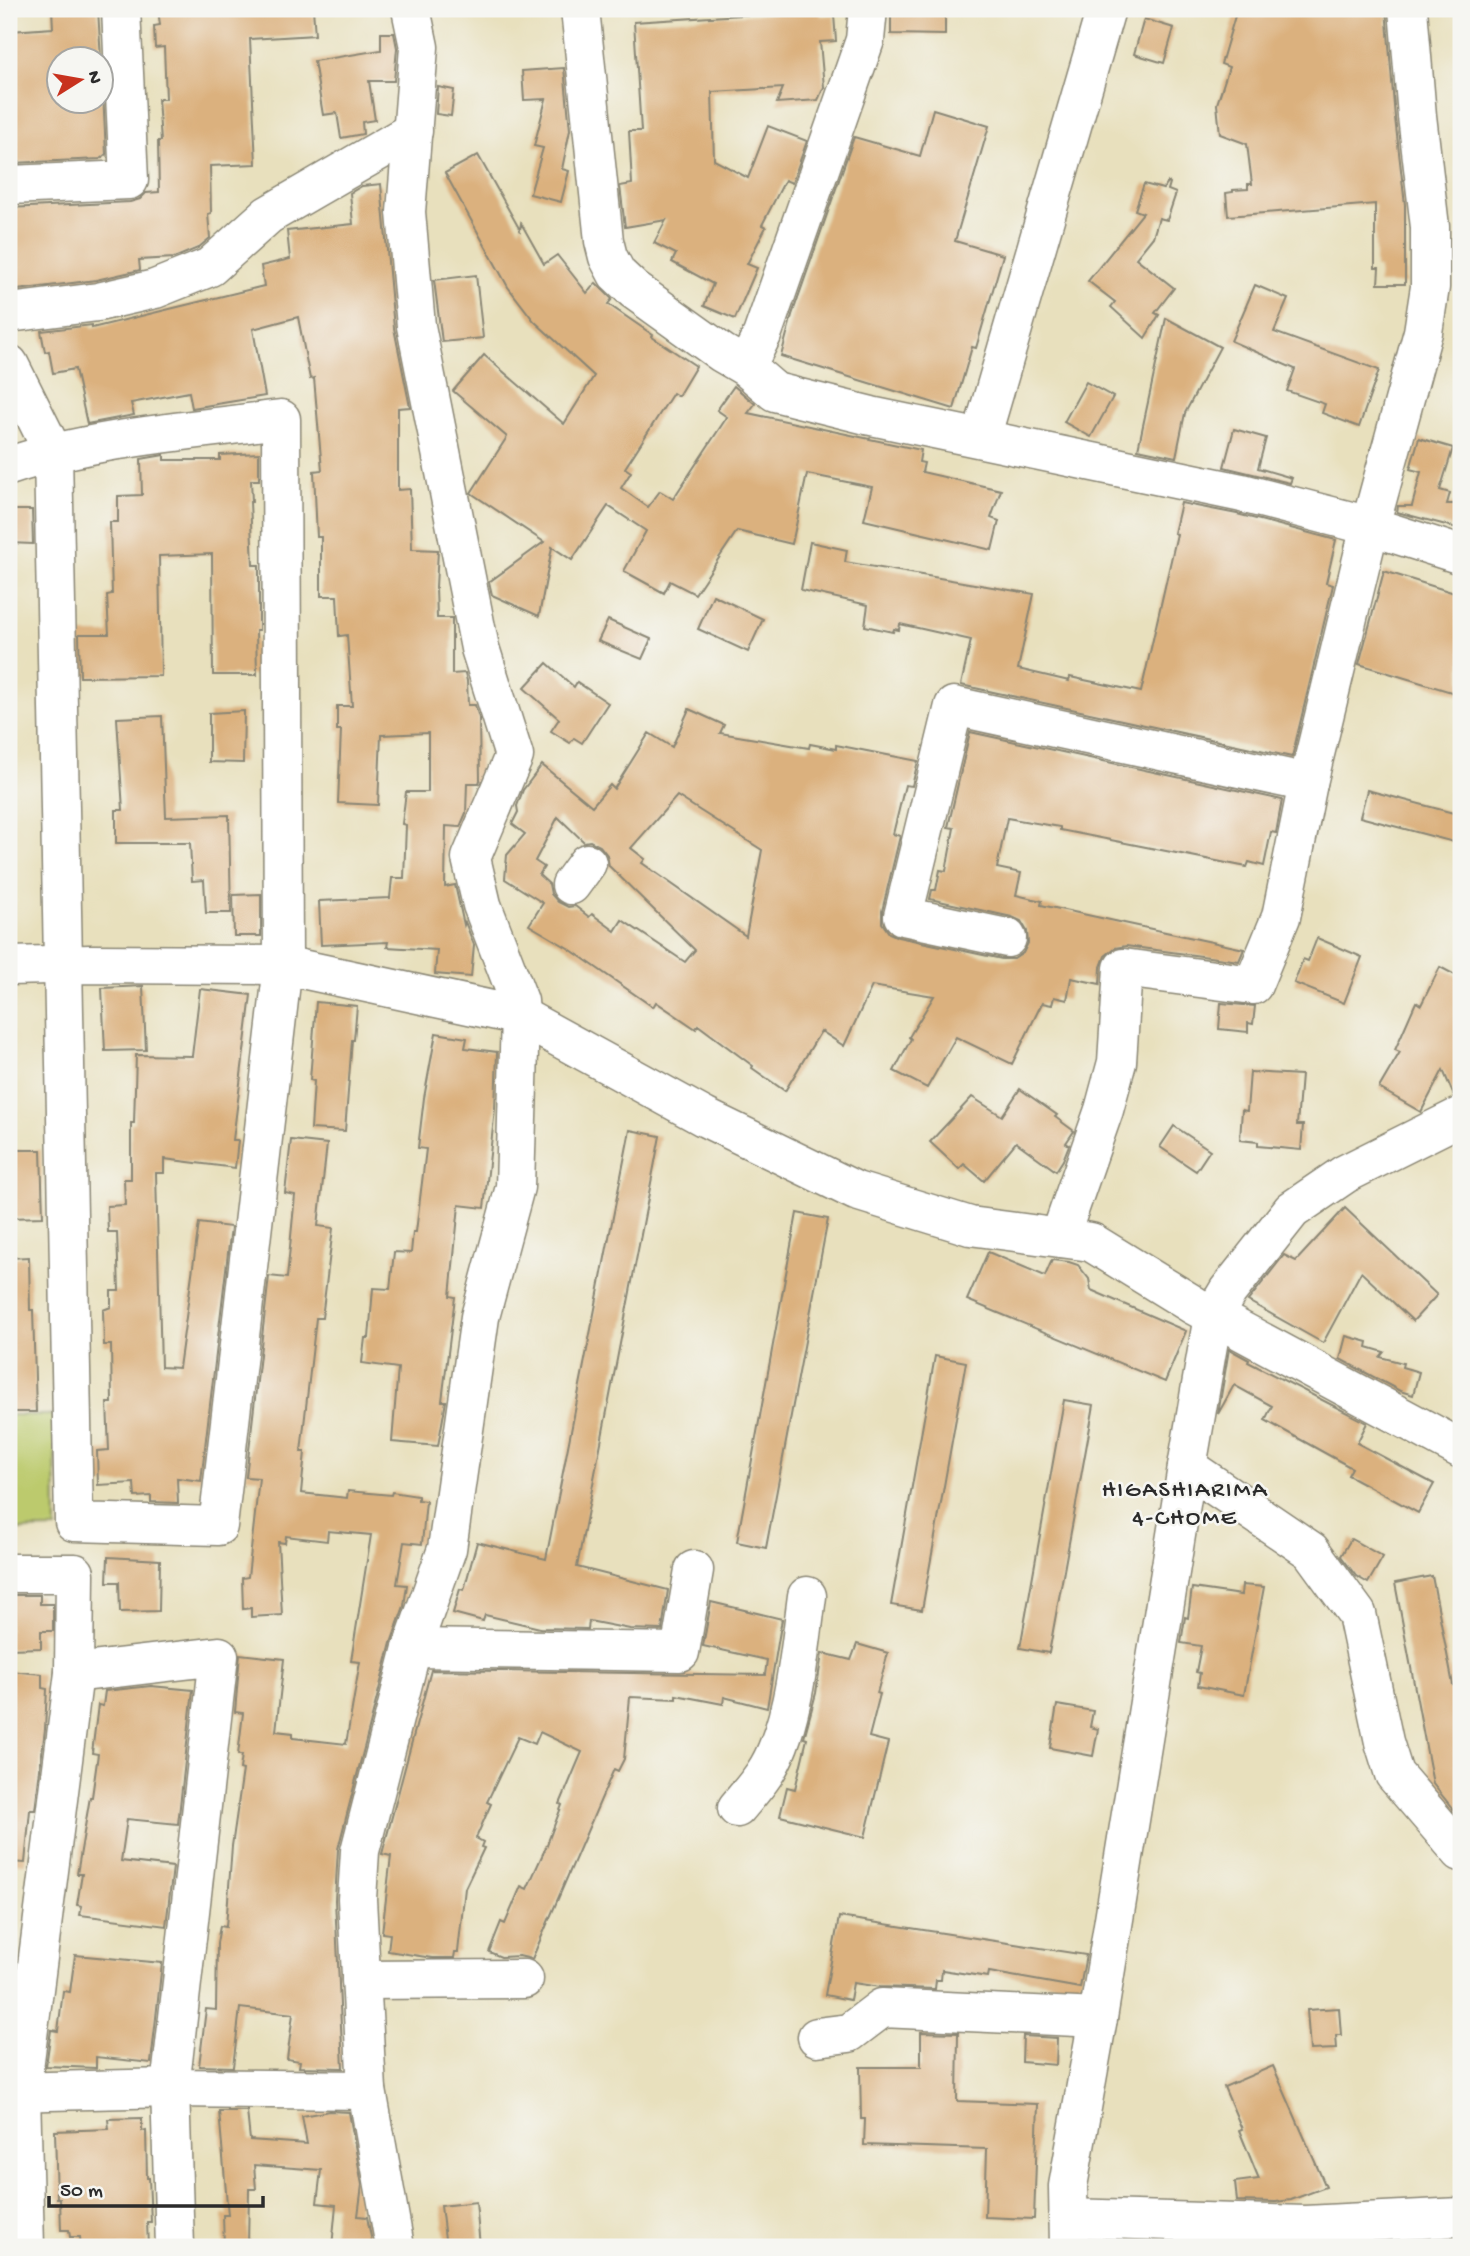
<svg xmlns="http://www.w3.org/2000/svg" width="1470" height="2256" viewBox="0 0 1470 2256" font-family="'Gochi Hand',sans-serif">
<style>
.green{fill:#bcca6d;stroke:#747a4c;stroke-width:2}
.building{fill:#dbb17e;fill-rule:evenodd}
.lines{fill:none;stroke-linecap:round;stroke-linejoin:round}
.minor-casing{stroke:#8a8674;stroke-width:41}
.minor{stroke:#fff;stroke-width:38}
.labels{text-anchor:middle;stroke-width:5;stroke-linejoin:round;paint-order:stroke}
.neighbourhood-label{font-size:24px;letter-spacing:2px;fill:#2b2b2b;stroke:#f6f6f2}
</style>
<rect width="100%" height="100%" fill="#f6f6f2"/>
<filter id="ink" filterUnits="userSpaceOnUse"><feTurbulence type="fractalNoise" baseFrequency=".0143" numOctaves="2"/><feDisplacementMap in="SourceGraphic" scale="14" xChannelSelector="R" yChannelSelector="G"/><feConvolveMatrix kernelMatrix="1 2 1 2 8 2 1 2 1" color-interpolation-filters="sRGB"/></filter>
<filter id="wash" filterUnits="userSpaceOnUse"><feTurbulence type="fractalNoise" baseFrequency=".00686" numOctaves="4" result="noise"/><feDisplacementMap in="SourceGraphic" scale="28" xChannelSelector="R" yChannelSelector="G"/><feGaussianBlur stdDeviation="1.57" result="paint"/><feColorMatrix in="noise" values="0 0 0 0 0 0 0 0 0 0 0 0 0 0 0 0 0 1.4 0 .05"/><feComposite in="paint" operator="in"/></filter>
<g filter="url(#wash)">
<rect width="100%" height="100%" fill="#e8e0bd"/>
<polygon class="green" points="9,1415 55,1415 56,1529 9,1530"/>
<g id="blocks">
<g class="building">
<polygon points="52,9 98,9 101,60 60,60 60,102 102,102 102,72 106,154 100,159 13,163 11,114 9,114 9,35 12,35 11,31 53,28"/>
<polygon points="158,9 313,9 315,35 250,39 256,164 210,166 211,213 208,214 210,238 198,248 174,258 139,260 140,270 96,280 9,291 9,208 130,202 140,199 146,193 159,192 158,141 161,141 158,99 166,99 164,47 155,48 154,26 160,25"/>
<polygon points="891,9 945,9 945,35 891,34"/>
<polygon points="1237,9 1281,9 1280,15 1337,9 1386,9 1395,118 1405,205 1405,284 1378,284 1379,268 1375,268 1375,204 1228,216 1226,193 1233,192 1233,190 1248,189 1248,184 1252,184 1247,144 1220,134 1217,104 1229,67 1221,64"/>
<polygon points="820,10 821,16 834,15 836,41 820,42 824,87 818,100 777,103 783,88 712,92 714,160 748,178 768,126 807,141 792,183 785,180 762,225 766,227 747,264 757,268 735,319 704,306 713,284 672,262 676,254 654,243 666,220 625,227 620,186 632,184 629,131 641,131 634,22"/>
<polygon points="1144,19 1174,28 1164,63 1134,54"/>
<polygon points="381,33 394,33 397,48 394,81 369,81 375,120 362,122 363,134 341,138 337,113 323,115 314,61 381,50"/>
<polygon points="564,68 570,130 562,169 569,171 561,202 530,194 543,148 534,146 546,99 524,100 522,71"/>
<polygon points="438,87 454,90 451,116 436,114"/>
<polygon points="933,109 989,126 955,241 1003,255 976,348 972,347 954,409 781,356 792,315 854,137 920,156"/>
<polygon points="478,155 520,230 521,223 544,264 557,255 587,293 596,283 612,299 608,304 653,335 652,337 696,366 678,396 673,393 625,468 631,472 621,488 648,507 660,491 673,499 727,417 717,410 734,386 755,404 748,413 921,450 919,462 924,463 922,472 1001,490 991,518 999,521 992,550 864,520 872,487 807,474 792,544 737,531 695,594 670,581 664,593 624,571 646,531 608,506 572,560 552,547 539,616 492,595 489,582 544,542 471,493 507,437 453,391 484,355 564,424 594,376 534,321 508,287 445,173"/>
<polygon points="1168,182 1170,183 1168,190 1176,193 1167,220 1159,218 1153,237 1136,258 1174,288 1155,313 1159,315 1145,338 1111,307 1115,302 1088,281 1143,213 1135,210 1144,184 1163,189"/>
<polygon points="381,184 394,328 410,407 398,408 398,490 410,489 412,549 438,550 436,587 437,618 452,618 452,674 465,673 467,681 468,705 475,705 479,718 480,780 479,783 467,783 466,813 460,827 446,826 445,887 455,885 464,925 465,922 474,945 471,977 435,974 437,950 387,947 388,942 321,945 319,901 390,898 392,878 404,878 406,825 402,824 406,792 428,792 428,733 381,735 378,805 338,803 341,730 337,730 337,706 352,706 347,635 339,636 337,596 321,596 321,537 317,537 314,471 322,470 314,378 310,379 298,317 253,329 265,396 192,408 189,392 131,403 134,415 87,424 75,369 53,373 49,351 45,352 41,331 92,325 92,328 264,286 261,266 290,259 287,231 353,224 350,193 362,186"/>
<polygon points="476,275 483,338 442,342 434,280"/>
<polygon points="1255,285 1288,299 1274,332 1379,370 1359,427 1322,413 1325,404 1287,391 1295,369 1231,341"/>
<polygon points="1166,318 1220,347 1185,413 1176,457 1138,449"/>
<polygon points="1086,382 1113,397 1091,437 1064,422"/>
<polygon points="1234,429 1266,438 1258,468 1292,478 1290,483 1224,467"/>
<polygon points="1419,438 1453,448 1440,490 1450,493 1447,504 1461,504 1461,529 1397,512 1398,506 1412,506 1421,472 1410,469"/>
<polygon points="259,453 259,480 251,480 252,502 250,502 253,565 259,565 259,630 256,630 257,675 213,675 212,554 159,556 161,676 80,677 79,634 109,634 107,595 112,594 110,522 118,522 118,496 142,495 141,459 164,455 164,460 220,460 220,455"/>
<polygon points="1181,503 1237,514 1336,540 1326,583 1333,585 1292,757 961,685 971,640 900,624 899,630 894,629 893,632 865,626 868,605 801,590 810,542 847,550 845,562 1034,594 1018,669 1069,681 1070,677 1141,692 1177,534 1174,533"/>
<polygon points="9,510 32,510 33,544 9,543"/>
<polygon points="1384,571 1461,595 1461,695 1359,664"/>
<polygon points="713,595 763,619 748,652 698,629"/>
<polygon points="608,620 651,639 642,659 598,641"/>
<polygon points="547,663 574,687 577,682 608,703 582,743 574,738 570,743 551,731 559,719 524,688"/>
<path d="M689,709L724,725L720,733L809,748L810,744L836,749V745L918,761L912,786L905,785L893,834L900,836L882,911V923L889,933L898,937L1002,959H1014L1023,953L1028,943L1027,931L1021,921L1012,917L930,899L932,890H936L940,870L946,871L954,828L948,827L970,732L1282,800L1276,833L1271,832L1264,866L1249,862L1247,867L1060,830V827L1007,818L997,868L1021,873L1016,895L1042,901L1041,905L1244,949L1239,961L1126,946L1115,948L1105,956L1101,967L1100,984L1071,978L1067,1000L1054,997L1052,1005L1042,1003L1012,1064L956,1037L927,1088L894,1071L911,1039L909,1037L934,996L872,986L844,1046L821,1031L785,1091L752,1068L753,1066L698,1025L696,1029L656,1002L653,1007L568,948L529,925L543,903L505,879L507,855L525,834L512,824L518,812L517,806L523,790L542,765L592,806L610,785L614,789L649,733L672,747ZM677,796L762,850L746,936L642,863L645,859L631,848ZM558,817L584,842L590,841L600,846L607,855L609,866L695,950L685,962L622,920L615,931L592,914L589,917L575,906L568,907L558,902L551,894L549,884L539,875L544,867L535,861Z"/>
<polygon points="244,711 243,763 209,762 209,713"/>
<polygon points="162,716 166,817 229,815 231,913 206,913 204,880 192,881 190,843 116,843 116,810 123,810 117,718"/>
<polygon points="1367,790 1461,815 1461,844 1360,817"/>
<polygon points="261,894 261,936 234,936 233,895"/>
<polygon points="1317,938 1362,957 1344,1003 1294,983 1303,959 1308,961"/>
<polygon points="1440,967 1461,978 1461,1094 1454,1096 1443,1070 1421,1112 1379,1088 1400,1052 1395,1050 1416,1002 1421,1005"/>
<polygon points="143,986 146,1050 105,1051 102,988"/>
<polygon points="200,989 251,995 233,1140 238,1140 235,1168 164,1159 164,1173 156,1173 161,1367 179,1368 199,1223 231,1227 201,1481 177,1478 178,1503 151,1502 151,1496 135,1497 134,1483 98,1485 97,1451 109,1450 107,1403 112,1403 111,1345 104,1345 103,1310 111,1307 111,1291 119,1291 117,1232 108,1232 107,1206 125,1205 124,1179 131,1179 131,1123 134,1123 136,1055 192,1056"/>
<polygon points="316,1002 357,1006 354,1040 352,1040 345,1131 311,1129 314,1081 310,1080"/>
<polygon points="1221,1003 1255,1006 1253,1024 1248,1023 1248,1032 1219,1029"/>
<polygon points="436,1033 467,1038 465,1048 497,1052 495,1109 484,1208 459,1205 450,1296 455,1297 442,1401 446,1401 438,1446 392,1442 398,1368 362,1363 365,1338 369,1338 373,1288 390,1289 394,1252 411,1253 413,1232 416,1232 426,1149 418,1148 424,1098"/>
<polygon points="1250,1072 1301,1075 1297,1125 1303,1125 1301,1150 1258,1146 1258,1142 1240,1140 1242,1110 1247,1111"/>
<polygon points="1020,1089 1057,1115 1055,1117 1074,1131 1066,1143 1069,1145 1063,1160 1056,1171 1016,1142 984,1181 964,1164 959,1169 930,1142 972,1097 1002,1116"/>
<polygon points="1174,1126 1210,1150 1196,1171 1160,1147"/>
<polygon points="630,1130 660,1136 577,1567 668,1590 662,1630 630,1629 589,1621 588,1629 540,1628 485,1615 483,1621 453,1613 460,1589 464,1590 477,1542 546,1559"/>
<polygon points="291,1140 327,1144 318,1226 333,1228 322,1318 316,1318 301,1452 305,1452 301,1493 347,1498 348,1491 391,1495 392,1492 418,1496 418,1500 426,1501 422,1544 404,1542 397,1584 407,1585 404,1606 391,1643 338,1849 335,1900 343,2068 299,2067 300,2061 287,2059 293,2014 240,2008 233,2067 199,2066 206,2009 216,2010 217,1943 220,1926 226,1927 232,1846 243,1770 240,1769 242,1755 238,1755 243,1713 235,1712 240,1654 284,1659 276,1731 293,1733 293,1738 346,1744 360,1662 351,1661 371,1535 328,1531 327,1541 286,1536 285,1543 278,1542 282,1615 251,1617 251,1608 243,1609 242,1578 248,1577 259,1478 246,1477 269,1276 287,1278 295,1195 285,1193"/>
<polygon points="9,1150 41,1150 43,1217 9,1218"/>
<polygon points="1345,1208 1437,1295 1413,1321 1361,1272 1323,1343 1248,1301 1284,1255 1296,1261"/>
<polygon points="797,1213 828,1219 766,1548 737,1542"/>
<polygon points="988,1252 1045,1276 1052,1260 1069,1262 1078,1265 1089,1279 1091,1290 1186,1331 1165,1382 967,1300"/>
<polygon points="29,1257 30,1310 33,1310 36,1412 9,1412 9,1258"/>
<polygon points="1346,1336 1368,1342 1367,1347 1384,1352 1380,1357 1403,1363 1402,1367 1419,1372 1413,1395 1400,1391 1340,1359"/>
<polygon points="1229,1349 1249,1360 1248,1362 1367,1423 1357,1443 1434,1484 1418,1513 1348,1475 1352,1468 1265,1420 1272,1406 1234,1385 1218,1414"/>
<polygon points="935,1356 966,1362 922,1610 891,1605"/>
<polygon points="1064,1400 1094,1405 1049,1653 1020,1648"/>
<polygon points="1351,1539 1383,1557 1368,1583 1356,1576 1341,1556"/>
<polygon points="108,1557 160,1560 159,1611 120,1612 119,1582 107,1582"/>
<polygon points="1432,1576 1453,1685 1458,1684 1461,1700 1461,1819 1433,1784 1395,1583"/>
<polygon points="1242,1585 1264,1587 1244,1695 1198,1686 1200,1673 1196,1672 1201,1646 1181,1643 1185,1617 1188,1618 1192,1588 1241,1595"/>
<polygon points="9,1595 40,1595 40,1604 53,1604 53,1631 41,1631 41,1648 9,1649"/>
<polygon points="711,1602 782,1619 767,1708 724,1697 723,1704 676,1695 676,1699 630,1697 624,1759 618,1771 614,1769 532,1959 519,1956 501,1957 489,1952 501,1922 505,1924 521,1886 527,1889 546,1847 562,1805 560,1804 582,1752 540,1732 535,1744 518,1737 487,1802 491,1804 476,1838 483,1842 481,1847 484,1848 465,1888 458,1952 455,1952 454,1958 432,1958 388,1951 390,1934 382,1933 391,1856 382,1854 431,1670 765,1675 767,1660 703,1646"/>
<polygon points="857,1644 888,1653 877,1693 880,1694 869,1737 888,1742 865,1837 780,1816 787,1787 795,1789 807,1739 804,1738 816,1693 822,1653 851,1660"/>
<polygon points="9,1671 42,1674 42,1688 47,1689 45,1729 35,1810 30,1810 25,1863 9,1862"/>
<polygon points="151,1686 193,1690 178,1824 127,1819 121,1861 173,1867 166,1926 80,1915 82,1906 77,1905 82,1874 77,1874 90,1797 92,1797 98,1754 92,1753 98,1705 103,1706 105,1691"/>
<polygon points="1057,1705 1093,1711 1090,1727 1098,1729 1093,1756 1050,1748"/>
<polygon points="839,1917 1086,1955 1080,1988 989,1972 988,1977 942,1970 941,1980 936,1980 935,1989 880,1987 853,1983 850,2000 825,1995"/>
<polygon points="75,1955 162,1963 151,2063 96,2057 96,2068 46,2066 51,2030 58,2031 63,1991 70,1992"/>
<polygon points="1339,2008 1341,2035 1336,2035 1337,2049 1310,2050 1307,2010"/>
<polygon points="921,2032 958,2033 957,2101 1038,2104 1034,2219 985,2217 987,2149 864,2145 865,2119 861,2119 860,2067 921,2067"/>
<polygon points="1023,2036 1057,2038 1056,2065 1022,2062"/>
<polygon points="1273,2066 1326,2187 1291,2200 1276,2202 1237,2201 1235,2182 1259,2179 1239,2130 1242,2129 1224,2087"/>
<polygon points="219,2111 247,2111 250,2140 307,2144 302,2116 329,2111 349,2112 362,2185 358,2216 367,2217 371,2237 370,2247 332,2247 336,2205 317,2203 321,2170 254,2165 256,2189 249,2189 248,2247 224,2247 223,2215 228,2215"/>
<polygon points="142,2118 142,2131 146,2130 147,2178 149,2178 151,2222 147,2222 148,2247 81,2247 80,2237 70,2237 69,2230 61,2230 60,2198 57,2198 55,2131 109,2129 108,2119"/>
<polygon points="476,2202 480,2247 446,2247 441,2206"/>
</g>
</g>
</g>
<g filter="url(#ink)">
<use href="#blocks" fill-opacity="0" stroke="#8a8674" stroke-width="2"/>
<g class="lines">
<defs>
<g id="minor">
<polyline points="580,9 604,241 608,257 617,274 634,290 722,353 746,367 775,392 871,416 1242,493 1370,526 1461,555"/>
<polyline points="9,185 129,180 121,9"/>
<polyline points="9,313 98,302 155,289 210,267 268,215 413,131"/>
<path d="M9,364L53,452L74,1522L218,1526L283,965L281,419C190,431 96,437 9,466"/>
<polyline points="746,367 762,335 865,40 868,9"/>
<polyline points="981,438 1106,9"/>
<polyline points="571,885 587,863"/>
<polyline points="1007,938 903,916 954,706 1308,783"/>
<polyline points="9,966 91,964 283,965 520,1016 704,1117 856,1191 970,1226 1091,1242 1195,1306 1461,1449"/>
<polyline points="1061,1238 1065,1222 1104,1110 1117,1062 1123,968 1253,985 1281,917 1308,783 1370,526 1423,332 1430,287 1430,227 1417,116 1408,9"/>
<polyline points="1187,1467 1311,1551 1357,1614 1384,1742 1394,1774 1461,1852"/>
<polyline points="9,1573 75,1573 74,1673 21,2092 25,2247"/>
<polyline points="412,1648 680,1652 694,1570"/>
<polyline points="74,1673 219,1656 170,2088 367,2090"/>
<path d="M737,1808C746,1797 756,1786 764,1774C794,1730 800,1648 807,1596"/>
<polyline points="361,1980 524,1979"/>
<polyline points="817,2037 849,2033 882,2008 1098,2018"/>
<polyline points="9,2092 170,2088 175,2247"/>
<polyline points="1068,2218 1306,2225 1461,2217"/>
<polyline points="395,2247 367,2090 357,1899 360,1851 412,1648 447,1549 480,1317 515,1187 520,1016 519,1001 482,905 471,858 514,756 480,648 416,326 406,212 419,47 411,9"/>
<polyline points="1069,2247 1068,2186 1098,2018 1187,1467 1213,1316 1228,1291 1292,1210 1345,1174 1461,1116"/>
</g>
</defs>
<use href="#minor" class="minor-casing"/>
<use href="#minor" class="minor"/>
</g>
</g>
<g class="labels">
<g class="neighbourhood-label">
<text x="1185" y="1496">HIGASHIARIMA<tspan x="1185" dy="28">4-CHOME</tspan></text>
</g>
</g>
<rect width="1470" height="2256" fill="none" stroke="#f6f6f2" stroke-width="35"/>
<g transform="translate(80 80) rotate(79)"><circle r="33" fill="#f6f6f2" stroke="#a5a5a2" stroke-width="2"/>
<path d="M0-5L12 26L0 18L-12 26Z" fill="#c8321e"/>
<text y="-10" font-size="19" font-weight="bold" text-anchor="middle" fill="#2b2b2b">N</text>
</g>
<path d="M49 2196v10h214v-10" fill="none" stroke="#2b2b2b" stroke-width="3.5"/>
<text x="60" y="2196" font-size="21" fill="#2b2b2b" stroke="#f6f6f2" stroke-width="5" paint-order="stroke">50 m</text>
</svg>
